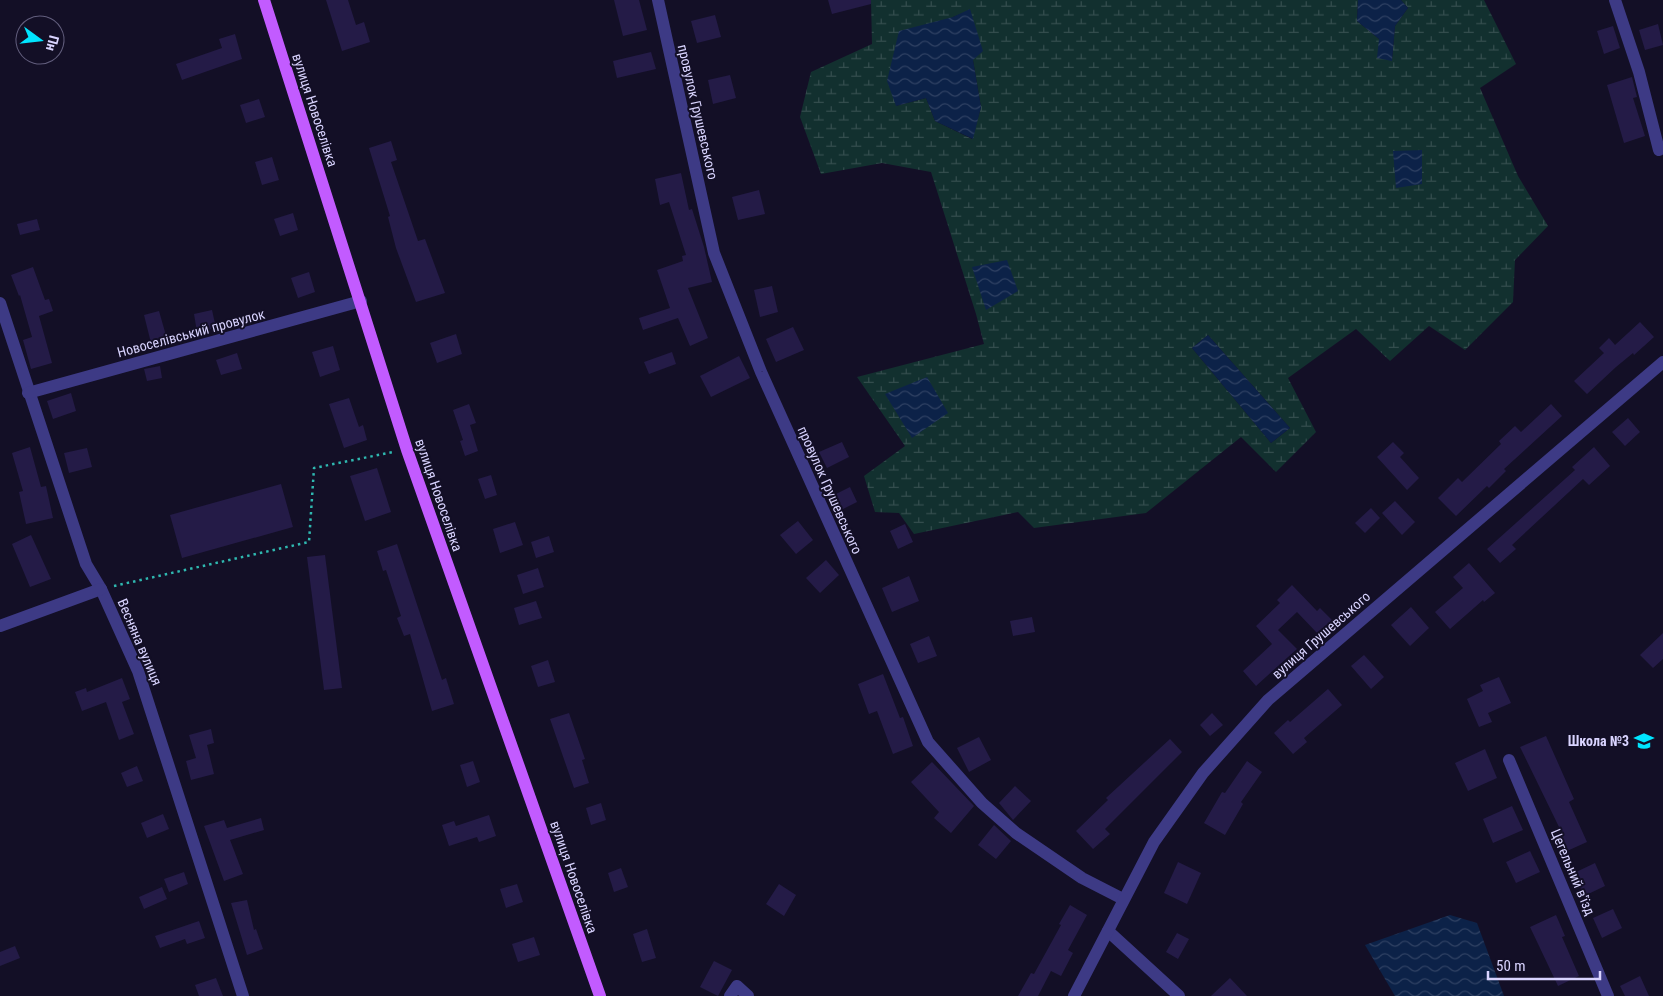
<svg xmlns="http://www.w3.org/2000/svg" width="1663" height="996" viewBox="0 0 1663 996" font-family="'Roboto Condensed',sans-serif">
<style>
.wetland{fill:url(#wetland-marsh);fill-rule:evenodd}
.water{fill:url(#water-waves)}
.building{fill:#241b47}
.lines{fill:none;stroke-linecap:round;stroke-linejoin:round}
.path{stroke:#2fb8b0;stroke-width:2.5;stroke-dasharray:2.5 4;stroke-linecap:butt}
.minor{stroke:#3d3a85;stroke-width:12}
.major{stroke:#c25bff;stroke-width:12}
.labels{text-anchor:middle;stroke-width:4;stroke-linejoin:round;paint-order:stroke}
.street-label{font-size:14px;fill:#d9d4ff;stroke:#130f26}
.poi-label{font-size:14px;font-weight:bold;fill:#d9d4ff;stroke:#130f26;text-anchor:end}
</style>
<defs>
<pattern id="wetland-marsh" width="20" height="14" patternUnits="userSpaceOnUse" patternTransform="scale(1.25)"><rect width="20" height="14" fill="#12302f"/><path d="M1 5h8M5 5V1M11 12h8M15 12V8" fill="none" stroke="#344d4e"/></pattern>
<pattern id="water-waves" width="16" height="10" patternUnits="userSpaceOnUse" patternTransform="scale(1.25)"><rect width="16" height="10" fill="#0c2248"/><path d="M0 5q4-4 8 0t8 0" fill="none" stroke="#2f4163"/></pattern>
</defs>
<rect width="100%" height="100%" fill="#130f26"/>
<path class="wetland" d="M871,0H1358L1357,21L1379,39L1392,60L1395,26L1408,8L1401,0H1484L1516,64L1480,88L1518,176L1548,226L1515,260L1513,302L1465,350L1429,326L1390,361L1356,329L1288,378L1316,432L1276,472L1241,437L1146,513L1034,528L1018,512L914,534L899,513L875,512L864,476L905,446L857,377L984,344L976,314L931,172L882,163L821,174L800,117L811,72L872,44ZM970,10L973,60L981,107L972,139L935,121L926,98L896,106L953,17ZM1208,335L1290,428L1271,443L1192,348Z"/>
<g class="water">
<polygon points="1358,0 1401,0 1408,8 1395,26 1392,61 1377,58 1379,39 1357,21"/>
<polygon points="970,9 983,51 973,60 981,107 973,139 935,121 926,98 896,106 887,81 899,31 953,17"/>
<polygon points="1422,150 1422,184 1396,188 1393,151"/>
<polygon points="1007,260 1018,291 986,310 972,267"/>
<polygon points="1208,335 1290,428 1271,443 1192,348"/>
<polygon points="927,377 948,413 912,438 885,394"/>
<polygon points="1450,915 1477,923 1504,996 1395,996 1365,945"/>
</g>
<g class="building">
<polygon points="326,0 348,0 356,25 364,22 370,42 342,51"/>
<polygon points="614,0 639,0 647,30 623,36"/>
<polygon points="828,0 871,0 871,4 832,14"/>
<polygon points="715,15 721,37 697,43 691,21"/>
<polygon points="1658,24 1663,45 1645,50 1639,30"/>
<polygon points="1613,26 1620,48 1604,54 1597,31"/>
<polygon points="235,34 242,59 182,80 176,64 222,48 219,39"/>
<polygon points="651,52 656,69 617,78 613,61"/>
<polygon points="730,75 736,98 713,104 708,80"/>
<polygon points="1632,77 1637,97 1633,98 1645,136 1624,143 1607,85"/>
<polygon points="259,99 265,117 246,123 240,105"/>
<polygon points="391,141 397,160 391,162 418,241 425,239 445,293 416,302 396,248 388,217 390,216 369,148"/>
<polygon points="272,157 279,180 262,185 255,162"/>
<polygon points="681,173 689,210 692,209 704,247 712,282 688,288 708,338 690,346 678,318 643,330 639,318 670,308 657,270 683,261 682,256 686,255 669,202 660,205 655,179"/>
<polygon points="759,190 765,214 738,220 732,197"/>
<polygon points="293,213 298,230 280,236 274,219"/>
<polygon points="37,219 40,230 20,235 17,224"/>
<polygon points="33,267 45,300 49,299 53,311 39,316 52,363 31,369 23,340 32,337 20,295 19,296 11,275"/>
<polygon points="309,272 315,292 298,298 291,278"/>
<polygon points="772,286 778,312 760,317 754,290"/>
<polygon points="212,310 216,328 197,332 194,314"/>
<polygon points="159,311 167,339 151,343 144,315"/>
<polygon points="1640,322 1654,337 1634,355 1633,353 1616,367 1587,394 1574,381 1604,353 1599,348 1609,338 1615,345"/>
<polygon points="793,327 804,350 776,362 766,339"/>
<polygon points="456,334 462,354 437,363 430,343"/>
<polygon points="333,346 340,370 320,377 312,352"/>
<polygon points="672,352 676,364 649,374 644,362"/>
<polygon points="237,353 242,369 221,375 216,360"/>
<polygon points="739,356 750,378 711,397 700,376"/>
<polygon points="160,366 162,378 147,381 144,369"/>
<polygon points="71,393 76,411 53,419 47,401"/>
<polygon points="349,398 359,427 363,425 367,440 344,448 329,404"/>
<polygon points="469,404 476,423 470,425 478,451 465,456 460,441 463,440 453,410"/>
<polygon points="1551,404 1562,416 1504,469 1506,471 1489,488 1487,486 1456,516 1438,498 1458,478 1462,482 1501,444 1499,441 1515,426 1521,432"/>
<polygon points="1628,418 1640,432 1625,446 1612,432"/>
<polygon points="842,442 849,457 827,468 819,452"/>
<polygon points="1393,442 1404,453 1400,457 1419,478 1407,490 1377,457"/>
<polygon points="30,447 41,487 46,486 53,518 26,524 19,492 23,491 12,453"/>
<polygon points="1594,447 1610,466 1589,485 1583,479 1512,545 1516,549 1500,563 1487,549 1575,470 1572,467"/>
<polygon points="87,448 92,467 69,473 64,453"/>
<polygon points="377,468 391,512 365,521 350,476"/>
<polygon points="491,475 497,495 485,499 478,479"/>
<polygon points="281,484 293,527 182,558 170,515"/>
<polygon points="850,487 857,502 841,510 834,495"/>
<polygon points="1395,501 1415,522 1402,535 1382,513"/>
<polygon points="1371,508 1380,518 1365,533 1355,523"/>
<polygon points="798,521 813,540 796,554 780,535"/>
<polygon points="515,522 523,545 500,553 493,529"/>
<polygon points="905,524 913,542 898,549 890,531"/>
<polygon points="31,535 51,579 30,587 12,544"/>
<polygon points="549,536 554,552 536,558 531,542"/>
<polygon points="397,544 442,680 446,678 454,704 432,711 410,634 404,636 397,618 401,616 386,570 383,571 377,551"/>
<polygon points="325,555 342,688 324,690 307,557"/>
<polygon points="826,560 839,575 820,593 806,578"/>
<polygon points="1469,563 1495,593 1484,602 1483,600 1450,629 1435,612 1463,588 1453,577"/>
<polygon points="538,568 544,587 523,594 517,575"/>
<polygon points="909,576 919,601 892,612 882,588"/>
<polygon points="1292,585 1317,611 1320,608 1332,620 1317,633 1297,612 1278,630 1297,649 1256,686 1243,671 1272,644 1256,626 1280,603 1277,600"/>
<polygon points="536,601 542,618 519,625 514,608"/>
<polygon points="1411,607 1429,628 1410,646 1391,625"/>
<polygon points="1032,617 1035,632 1013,636 1010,621"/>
<polygon points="1663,633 1663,659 1653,668 1640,655"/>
<polygon points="929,636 937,656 918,663 910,644"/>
<polygon points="1364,655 1384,677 1371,689 1351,666"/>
<polygon points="548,660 555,682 538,687 531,666"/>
<polygon points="883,674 900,718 903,717 913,746 893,754 877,711 869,714 858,684"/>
<polygon points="1499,677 1511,703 1488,713 1492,722 1479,727 1467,699 1483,691 1480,685"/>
<polygon points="122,678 130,699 122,702 134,734 119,740 106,702 82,711 75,692 86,688 87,692"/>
<polygon points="1328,689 1342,705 1304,738 1307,742 1293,754 1274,733 1288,720 1290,722"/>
<polygon points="569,713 585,759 582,760 589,783 574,788 550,719"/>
<polygon points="1212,713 1223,725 1210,736 1200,725"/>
<polygon points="211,729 214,743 207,745 214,774 191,780 186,761 196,758 189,735"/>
<polygon points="1546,736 1574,799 1569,802 1587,842 1567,851 1557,828 1559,827 1520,747"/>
<polygon points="979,737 991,760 969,772 957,748"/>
<polygon points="1170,739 1182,752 1105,829 1110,834 1093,849 1076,831 1108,800 1106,798"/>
<polygon points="1485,749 1497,778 1468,791 1455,763"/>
<polygon points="473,761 480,782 467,787 460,765"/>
<polygon points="1247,761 1262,772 1241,802 1243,804 1225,835 1204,823 1222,792 1225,793"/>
<polygon points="932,762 974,806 951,833 934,818 939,812 911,782"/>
<polygon points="137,766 143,781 127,787 121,773"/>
<polygon points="1015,786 1031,801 1013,820 999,803"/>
<polygon points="601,803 606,820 591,825 586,808"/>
<polygon points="1512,806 1523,830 1493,843 1483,819"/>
<polygon points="163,814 169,829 147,838 141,823"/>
<polygon points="489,815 496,836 479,842 477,837 449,846 442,825 454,821 456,826"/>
<polygon points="261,818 264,830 230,840 243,874 224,881 204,826 224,820 227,828"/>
<polygon points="994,825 1011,841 996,859 978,845"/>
<polygon points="1530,851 1540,872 1516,883 1506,862"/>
<polygon points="1178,862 1201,873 1187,904 1164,893"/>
<polygon points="1595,863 1605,886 1584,896 1574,873"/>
<polygon points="621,868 628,887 614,892 608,873"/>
<polygon points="184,872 188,884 169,892 164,879"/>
<polygon points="517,884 523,902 506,908 500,889"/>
<polygon points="779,884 796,895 784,916 766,904"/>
<polygon points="162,887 167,899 144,909 139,897"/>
<polygon points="247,900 254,930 256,929 263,949 247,955 231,903"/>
<polygon points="1070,905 1087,915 1068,950 1073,953 1061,976 1051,971 1038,996 1018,996 1031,973 1034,974 1061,925 1059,924"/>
<polygon points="1613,909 1622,928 1602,938 1593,918"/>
<polygon points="1556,915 1565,936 1562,937 1579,976 1558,986 1530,927"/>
<polygon points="199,921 205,938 187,944 185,939 160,948 155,936"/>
<polygon points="647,929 656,958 642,962 633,934"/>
<polygon points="1177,933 1189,939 1178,959 1166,952"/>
<polygon points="534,937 540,955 518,962 512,944"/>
<polygon points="15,946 20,958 0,966 0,952"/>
<polygon points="714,961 732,970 718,996 700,987"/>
<polygon points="1640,976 1649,996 1625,996 1620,986"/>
<polygon points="216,978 223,996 199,996 195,985"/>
<polygon points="1230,978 1247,996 1211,996"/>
</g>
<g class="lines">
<polyline class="path" points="114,586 309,542 314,468 393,452"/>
<g class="minor">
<polyline points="658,0 714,253 761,372 928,742 982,803 1016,833 1082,878 1123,899"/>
<polyline points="1615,0 1639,72 1659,150"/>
<polyline points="0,303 86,564 101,589 138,671 243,996"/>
<polyline points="28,393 361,301"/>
<polyline points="0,626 101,589"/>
<polyline points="1509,760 1608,996"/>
<polyline points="1108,931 1179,996"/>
<polyline points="730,996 737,986 748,996"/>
<polyline points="1074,996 1154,842 1203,773 1268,700 1663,362"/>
</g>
<polyline class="major" points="264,0 407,450 600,996"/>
</g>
<defs>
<symbol id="school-bare" viewBox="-9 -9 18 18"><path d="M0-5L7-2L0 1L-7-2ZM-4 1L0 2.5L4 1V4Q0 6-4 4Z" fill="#00e5ff" stroke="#130f26" stroke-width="2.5" paint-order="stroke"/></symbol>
</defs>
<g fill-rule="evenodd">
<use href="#school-bare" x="1630" y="727" width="28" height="28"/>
</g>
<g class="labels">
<g class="street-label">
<text transform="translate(315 110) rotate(72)" y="5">вулиця Новоселівка</text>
<text transform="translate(698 112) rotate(77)" y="5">провулок Грушевського</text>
<text transform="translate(191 333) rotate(-15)" y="5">Новоселівський провулок</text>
<text transform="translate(830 490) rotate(66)" y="5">провулок Грушевського</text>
<text transform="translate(439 495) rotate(71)" y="5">вулиця Новоселівка</text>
<text transform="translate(1321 635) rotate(-41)" y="5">вулиця Грушевського</text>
<text transform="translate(140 642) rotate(67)" y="5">Весняна вулиця</text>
<text transform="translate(1573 872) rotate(67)" y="5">Цегельний в'їзд</text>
<text transform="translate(574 877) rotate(71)" y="5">вулиця Новоселівка</text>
</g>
<g class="poi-label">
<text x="1629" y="746">Школа №3</text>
</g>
</g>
<g transform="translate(40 40) rotate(105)"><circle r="24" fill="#130f26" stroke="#625e7d"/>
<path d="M0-4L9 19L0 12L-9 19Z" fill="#00e5ff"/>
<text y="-8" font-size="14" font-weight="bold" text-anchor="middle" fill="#d9d4ff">Пн</text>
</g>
<path d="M1488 971v8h112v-8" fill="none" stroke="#d9d4ff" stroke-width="2.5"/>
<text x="1496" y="971" font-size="15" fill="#d9d4ff" stroke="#130f26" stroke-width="4" paint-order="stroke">50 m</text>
</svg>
